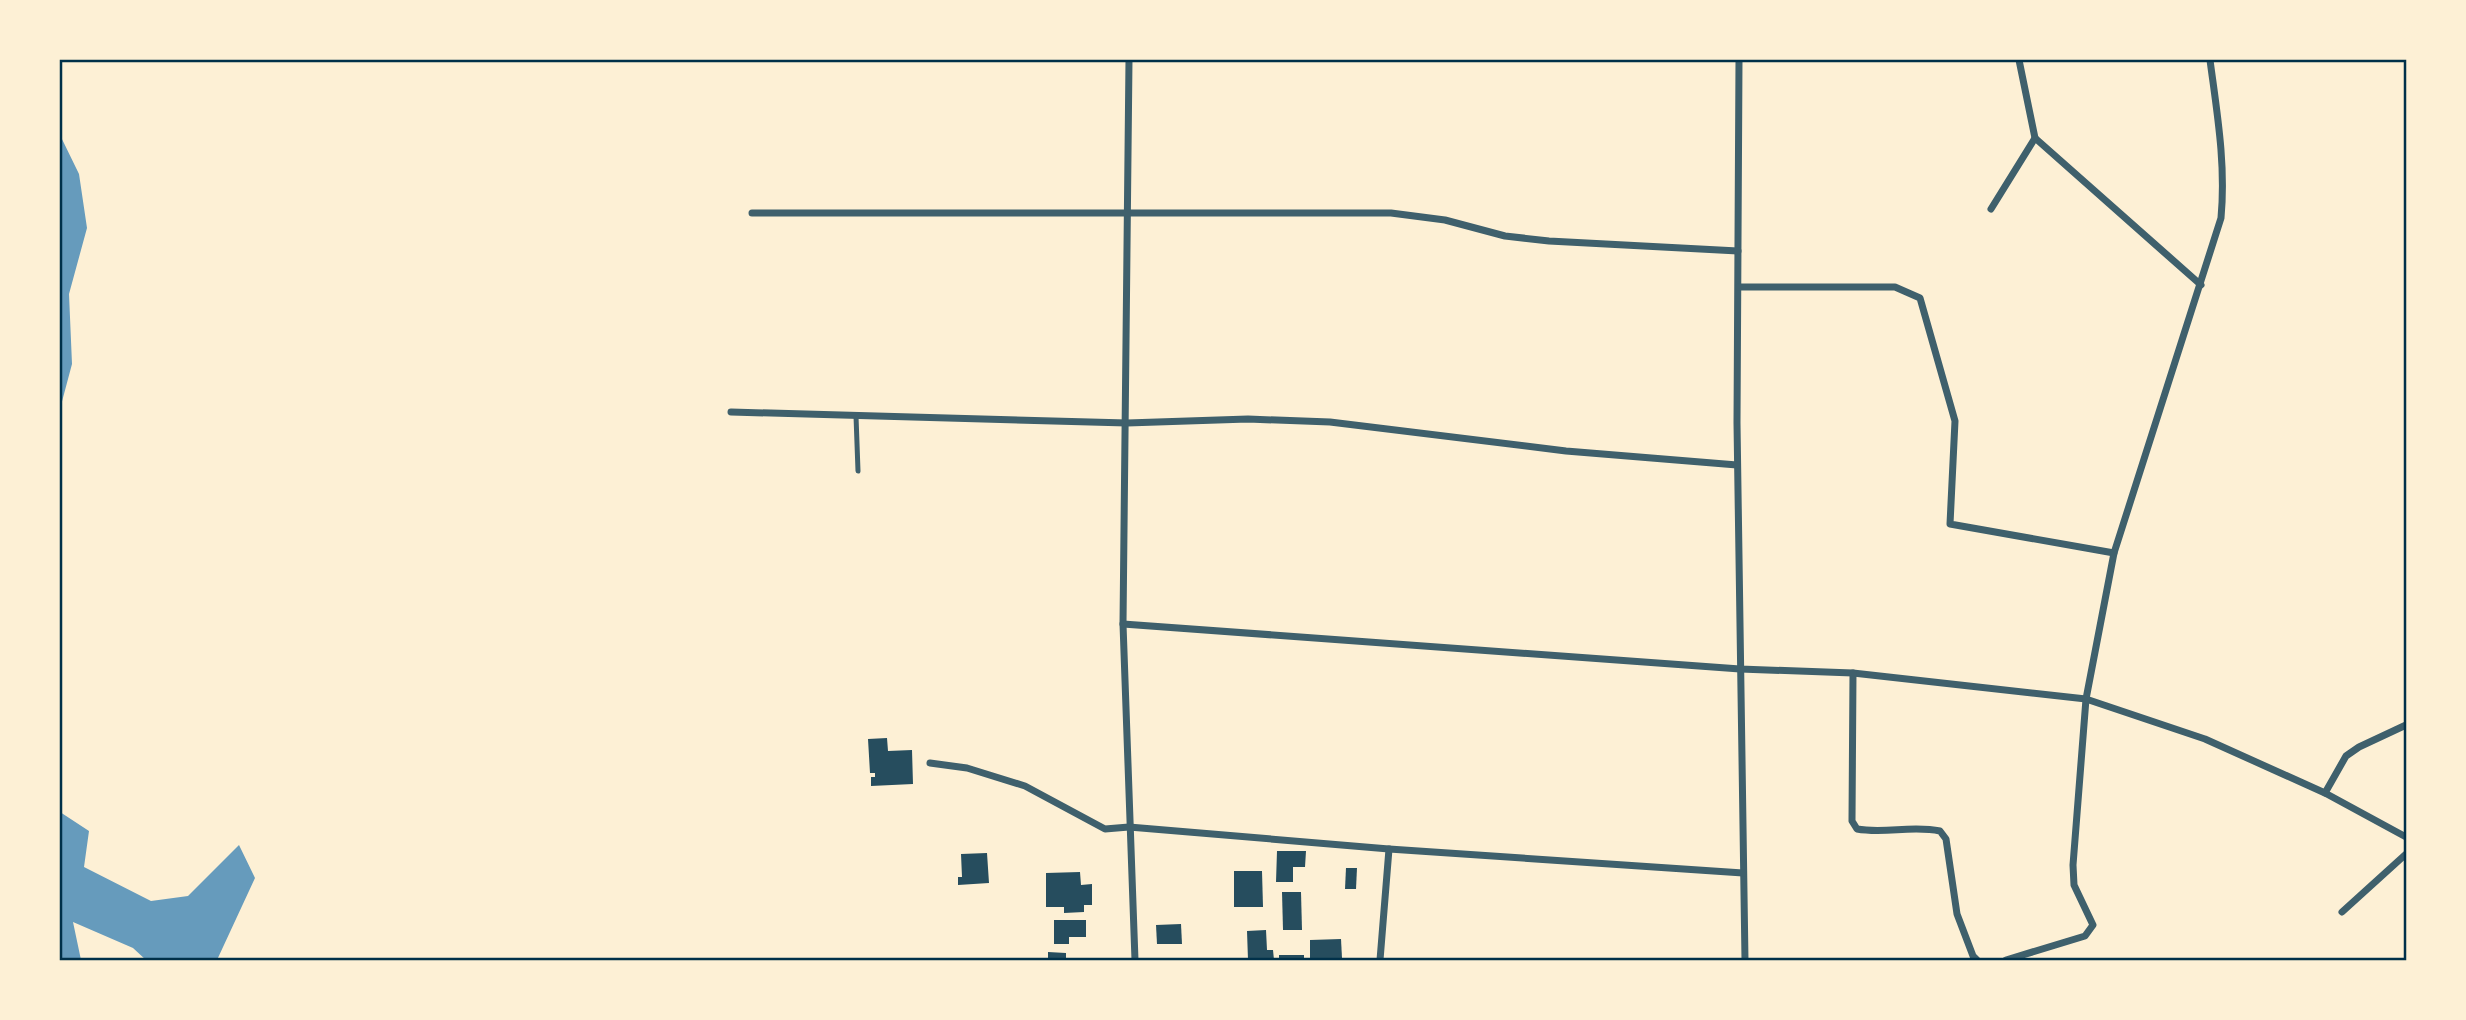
<svg xmlns="http://www.w3.org/2000/svg" width="2466" height="1020" viewBox="0 0 2466 1020" font-family="Quicksand,sans-serif">
<style>
.water{fill:#669bbc}
.building{fill:#264d5e}
.lines{fill:none;stroke-linecap:round;stroke-linejoin:round}
.service{stroke:#3f606c;stroke-width:5}
.minor{stroke:#3f606c;stroke-width:7}
.neatline{fill:none;stroke:#003049;stroke-width:2.5}
</style>
<rect width="100%" height="100%" fill="#fdf0d5"/>
<g class="water">
<polygon points="60,135 79,174 87,228 69,294 72,364 60,409"/>
<polygon points="60,812 89,831 84,867 151,901 188,896 239,845 255,878 217,960 146,960 133,948 73,922 81,960 60,960"/>
</g>
<g class="building">
<polygon points="887,738 888,751 912,750 913,784 871,786 871,777 875,777 875,773 870,773 868,739"/>
<polygon points="1277,851 1306,851 1305,867 1293,867 1293,882 1276,882"/>
<polygon points="987,853 989,883 958,885 958,877 962,877 961,854"/>
<polygon points="1346,868 1357,868 1356,889 1345,889"/>
<polygon points="1234,871 1262,871 1263,907 1234,907"/>
<polygon points="1080,872 1081,885 1092,884 1092,905 1084,905 1084,912 1064,913 1064,907 1046,907 1046,873"/>
<polygon points="1282,892 1301,892 1302,930 1283,930"/>
<polygon points="1054,920 1086,920 1086,937 1069,937 1069,944 1054,944"/>
<polygon points="1181,924 1182,944 1157,944 1156,925"/>
<polygon points="1266,930 1267,950 1273,950 1274,960 1248,960 1247,931"/>
<polygon points="1341,939 1342,958 1310,960 1310,940"/>
<polygon points="1048,952 1066,953 1066,960 1048,960"/>
<rect x="1279" y="955" width="25" height="5"/>
</g>
<g class="lines">
<polyline class="service" points="856,416 858,471"/>
<g class="minor">
<polyline points="1129,60 1123,624 1135,960"/>
<polyline points="1739,60 1737,423 1745,960"/>
<polyline points="2019,60 2035,138 2201,285"/>
<polyline points="1991,209 2035,138"/>
<polyline points="752,213 1391,213 1445,220 1505,236 1549,241 1738,251"/>
<polyline points="1739,287 1895,287 1920,298 1955,421 1950,524 2114,553"/>
<polyline points="731,412 1127,423 1248,419 1330,422 1566,451 1737,465"/>
<polyline points="1123,624 1740,669 1853,673 2086,699 2205,739 2325,793 2406,837"/>
<path d="M1853,673L1852,821L1857,829C1885,834 1912,825 1940,831L1946,839L1957,914L1973,956L1977,960"/>
<polyline points="930,763 967,768 1025,786 1105,829 1129,827 1389,849 1743,873"/>
<polyline points="2325,793 2346,756 2359,747 2406,725"/>
<polyline points="2342,912 2406,854"/>
<polyline points="1380,960 1389,849"/>
<path d="M2006,960L2085,936L2093,925L2074,885L2073,865L2086,699L2114,553L2221,218C2226,164 2217,113 2210,60"/>
</g>
</g>
<rect width="2466" height="1020" fill="none" stroke="#fdf0d5" stroke-width="122"/>
<rect x="61" y="61" width="2344" height="898" class="neatline"/>
</svg>
